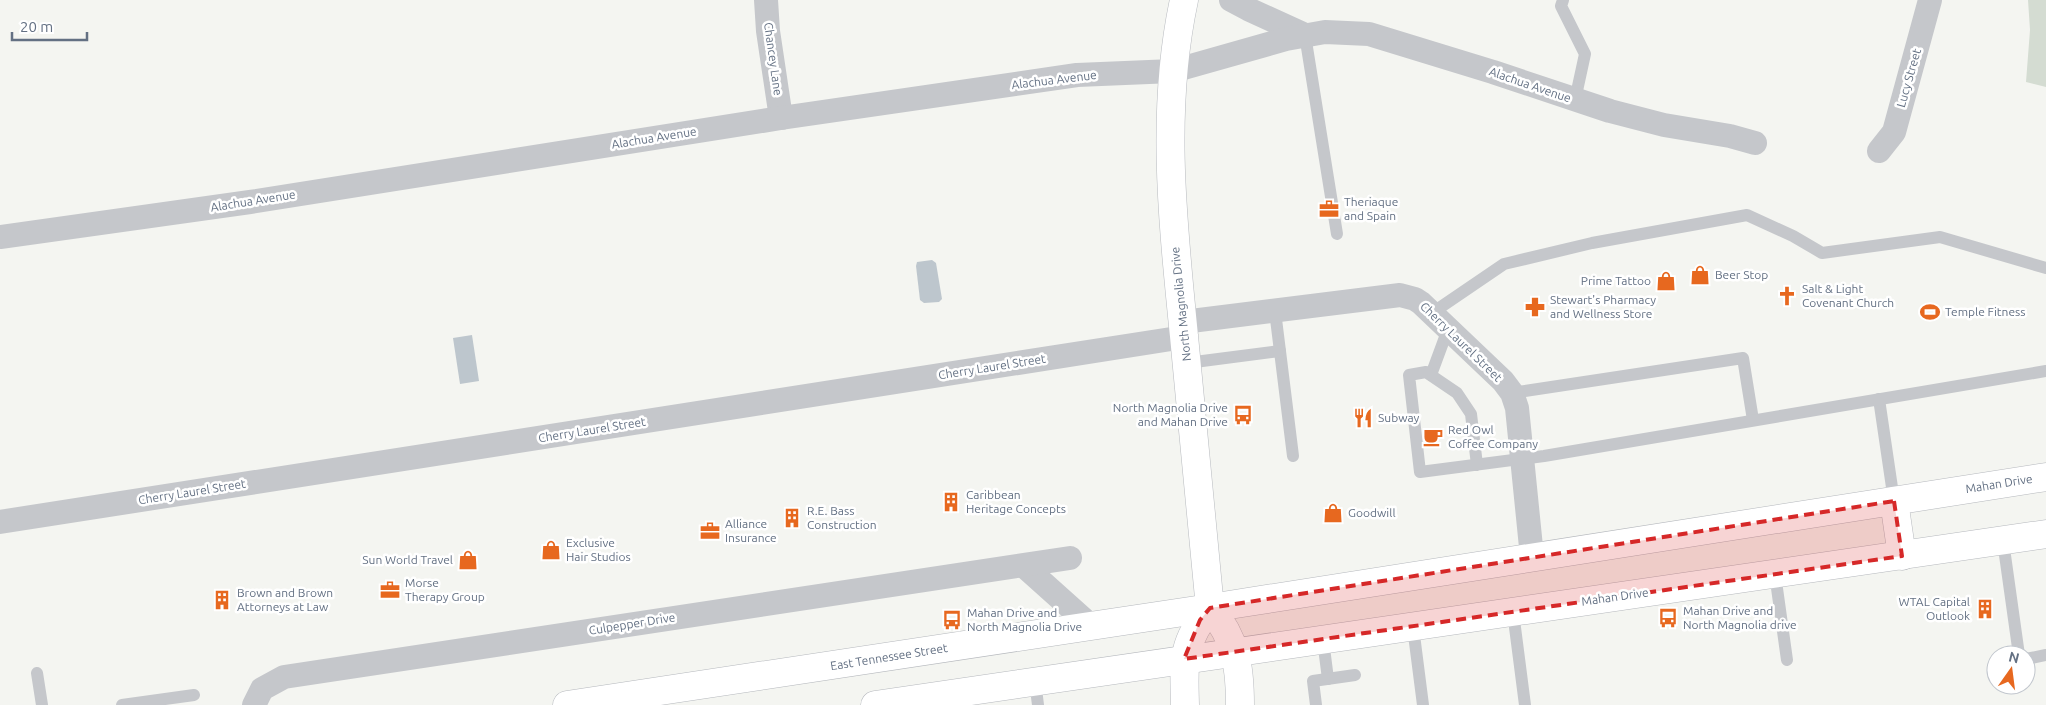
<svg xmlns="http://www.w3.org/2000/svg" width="2046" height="705" viewBox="0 0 2046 705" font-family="Ubuntu,sans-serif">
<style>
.green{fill:#d4dcd2}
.water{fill:#bdc6cd}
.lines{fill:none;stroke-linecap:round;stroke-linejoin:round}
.secondary-casing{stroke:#b7babf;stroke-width:29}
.primary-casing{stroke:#b5b8bd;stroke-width:29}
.lane{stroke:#c5c7cb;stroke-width:12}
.street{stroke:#c5c7cb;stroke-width:24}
.secondary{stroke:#fff;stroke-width:28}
.primary{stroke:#fff;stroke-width:28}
.marked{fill:#d62828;fill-opacity:0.2;stroke:#d62828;stroke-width:4;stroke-dasharray:10 6;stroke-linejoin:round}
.labels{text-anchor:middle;stroke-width:5;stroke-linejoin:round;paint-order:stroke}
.street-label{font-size:12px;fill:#637083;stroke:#fff}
.poi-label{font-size:12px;fill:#637083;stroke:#fff;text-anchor:start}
</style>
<rect width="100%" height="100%" fill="#f4f5f1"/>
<polygon class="green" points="2028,0 2046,0 2046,87 2026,82 2030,30"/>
<g class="water">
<polygon points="932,260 936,263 942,299 939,302 924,303 920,300 916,266 917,262"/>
<polygon points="472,335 479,381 460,384 453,338"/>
</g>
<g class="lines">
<defs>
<g id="secondary">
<path d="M1184,0C1160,112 1173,224 1184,336C1193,427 1202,518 1210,608C1236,639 1240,666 1240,705"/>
<path d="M1185,705C1184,662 1181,644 1210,608"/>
</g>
<g id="primary">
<polyline points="1894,501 1902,556"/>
<polyline points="567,705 1210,608 2046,477"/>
<polyline points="875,705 2046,534"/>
</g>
</defs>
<use href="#secondary" class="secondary-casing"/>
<use href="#primary" class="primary-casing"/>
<g class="lane">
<polyline points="1563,0 1561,6 1585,54 1575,100"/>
<polyline points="1305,35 1337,234"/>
<polyline points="1275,311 1293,456"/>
<polyline points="1432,313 1504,264 1592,243 1747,215 1793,236 1822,253 1940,237 2046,268"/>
<polyline points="1187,363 1280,351"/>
<polyline points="1431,375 1448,329"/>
<polyline points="1512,393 1743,358 1753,420"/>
<polyline points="1879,399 1894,501"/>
<polyline points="1477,465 1471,414 1457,393 1426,372 1409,375 1420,472 1544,456 2046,371"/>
<polyline points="2003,541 2019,655"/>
<polyline points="1775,574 1787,660"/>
<polyline points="1513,612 1525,705"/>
<polyline points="1413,627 1423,705"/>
<polyline points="1323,640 1328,679"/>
<polyline points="2026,659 2046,655"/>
<polyline points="37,673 42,705"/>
<polyline points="1035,681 1038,705"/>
<polyline points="122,705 194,695"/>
<polyline points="1316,705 1313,681 1355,675"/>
</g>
<g class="street">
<polyline points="766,0 768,31 781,118"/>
<polyline points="1231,0 1248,9 1305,35"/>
<polyline points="1879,151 1894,132 1930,0"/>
<polyline points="0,237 250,202 781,118 1077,75 1173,71 1286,39 1325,32 1369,34 1493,72 1610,111 1664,125 1730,136 1755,143"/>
<polyline points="1183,322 1400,295 1415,299 1421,303 1503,381 1512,393 1517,408 1532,557"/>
<polyline points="0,522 1184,337"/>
<polyline points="1024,566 1091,626"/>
<polyline points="254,705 262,689 284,677 1070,558"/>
</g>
<use href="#secondary" class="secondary"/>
<use href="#primary" class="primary"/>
</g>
<path class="marked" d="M1894,501L1902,556L1184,659L1200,620L1210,608Z"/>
<defs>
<symbol id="office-bare" viewBox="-9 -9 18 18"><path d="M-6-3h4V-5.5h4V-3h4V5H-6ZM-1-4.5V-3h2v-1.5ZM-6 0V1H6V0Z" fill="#e7681f" stroke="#fff" stroke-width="2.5" paint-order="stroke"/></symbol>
<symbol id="shop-bare" viewBox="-9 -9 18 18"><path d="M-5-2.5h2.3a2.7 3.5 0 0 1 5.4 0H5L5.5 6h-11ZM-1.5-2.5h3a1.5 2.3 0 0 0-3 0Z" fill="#e7681f" stroke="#fff" stroke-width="2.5" paint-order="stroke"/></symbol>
<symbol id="church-bare" viewBox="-9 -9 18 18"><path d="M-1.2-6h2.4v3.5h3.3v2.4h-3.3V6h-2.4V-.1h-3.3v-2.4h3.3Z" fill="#e7681f" stroke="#fff" stroke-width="2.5" paint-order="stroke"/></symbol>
<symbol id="pharmacy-bare" viewBox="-9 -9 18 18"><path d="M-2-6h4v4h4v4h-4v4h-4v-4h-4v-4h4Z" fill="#e7681f" stroke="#fff" stroke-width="2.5" paint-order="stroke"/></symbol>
<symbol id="stadium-bare" viewBox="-9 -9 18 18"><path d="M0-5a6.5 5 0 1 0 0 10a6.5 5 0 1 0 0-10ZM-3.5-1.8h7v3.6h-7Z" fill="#e7681f" stroke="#fff" stroke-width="2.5" paint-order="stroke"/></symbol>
<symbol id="bus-bare" viewBox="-9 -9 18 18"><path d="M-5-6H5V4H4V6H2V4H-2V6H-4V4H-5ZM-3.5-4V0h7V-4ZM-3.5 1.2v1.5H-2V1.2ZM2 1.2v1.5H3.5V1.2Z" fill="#e7681f" stroke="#fff" stroke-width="2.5" paint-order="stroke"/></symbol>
<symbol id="restaurant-bare" viewBox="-9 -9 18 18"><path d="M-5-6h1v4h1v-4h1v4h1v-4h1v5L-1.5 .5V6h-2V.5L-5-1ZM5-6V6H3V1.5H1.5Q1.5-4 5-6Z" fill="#e7681f" stroke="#fff" stroke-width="2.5" paint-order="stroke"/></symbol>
<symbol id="cafe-bare" viewBox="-9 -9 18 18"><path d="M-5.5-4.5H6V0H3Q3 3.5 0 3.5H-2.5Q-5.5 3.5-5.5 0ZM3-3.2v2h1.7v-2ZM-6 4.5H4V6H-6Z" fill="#e7681f" stroke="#fff" stroke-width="2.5" paint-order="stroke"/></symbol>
<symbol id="building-bare" viewBox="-9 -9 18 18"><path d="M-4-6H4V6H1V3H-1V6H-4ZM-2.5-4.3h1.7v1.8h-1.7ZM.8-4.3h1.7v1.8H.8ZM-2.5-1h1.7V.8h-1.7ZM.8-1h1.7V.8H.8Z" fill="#e7681f" stroke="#fff" stroke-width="2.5" paint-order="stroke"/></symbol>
</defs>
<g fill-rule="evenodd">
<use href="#office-bare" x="1315" y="195" width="28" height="28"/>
<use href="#shop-bare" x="1686" y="261" width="28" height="28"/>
<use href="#shop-bare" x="1652" y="267" width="28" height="28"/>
<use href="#church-bare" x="1773" y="282" width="28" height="28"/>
<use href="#pharmacy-bare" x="1521" y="293" width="28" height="28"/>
<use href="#stadium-bare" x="1916" y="298" width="28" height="28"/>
<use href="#bus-bare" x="1229" y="401" width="28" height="28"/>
<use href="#restaurant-bare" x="1349" y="404" width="28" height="28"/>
<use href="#cafe-bare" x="1419" y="423" width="28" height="28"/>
<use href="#building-bare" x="937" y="488" width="28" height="28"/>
<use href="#shop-bare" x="1319" y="499" width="28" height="28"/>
<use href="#building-bare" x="778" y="504" width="28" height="28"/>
<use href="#office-bare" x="696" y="517" width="28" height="28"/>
<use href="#shop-bare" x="537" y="536" width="28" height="28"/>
<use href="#shop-bare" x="454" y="546" width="28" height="28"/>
<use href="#office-bare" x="376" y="576" width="28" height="28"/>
<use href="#building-bare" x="208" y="586" width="28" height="28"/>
<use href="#building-bare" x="1971" y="595" width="28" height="28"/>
<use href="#bus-bare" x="1654" y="604" width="28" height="28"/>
<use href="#bus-bare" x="938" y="606" width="28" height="28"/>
</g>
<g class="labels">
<g class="street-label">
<text transform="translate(773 59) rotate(82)" y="4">Chancey Lane</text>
<text transform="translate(1909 78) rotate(-74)" y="4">Lucy Street</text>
<text transform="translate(1054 80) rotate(-7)" y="4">Alachua Avenue</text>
<text transform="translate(1530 85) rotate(19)" y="4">Alachua Avenue</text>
<text transform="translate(654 138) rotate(-9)" y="4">Alachua Avenue</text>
<text transform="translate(253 201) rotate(-9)" y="4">Alachua Avenue</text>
<text transform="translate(1181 304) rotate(-96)" y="4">North Magnolia Drive</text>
<text transform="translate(1461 342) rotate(44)" y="4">Cherry Laurel Street</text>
<text transform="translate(992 367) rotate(-9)" y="4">Cherry Laurel Street</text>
<text transform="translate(592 430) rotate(-9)" y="4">Cherry Laurel Street</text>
<text transform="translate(1999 484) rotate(-9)" y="4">Mahan Drive</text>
<text transform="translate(192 492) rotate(-9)" y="4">Cherry Laurel Street</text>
<text transform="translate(1615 597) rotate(-8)" y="4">Mahan Drive</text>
<text transform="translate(632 624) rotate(-9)" y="4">Culpepper Drive</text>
<text transform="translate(889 657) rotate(-9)" y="4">East Tennessee Street</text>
</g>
<g class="poi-label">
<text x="1344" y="206">Theriaque<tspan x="1344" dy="14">and Spain</tspan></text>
<text x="1715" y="279">Beer Stop</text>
<text x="1651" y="285" text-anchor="end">Prime Tattoo</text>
<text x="1802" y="293">Salt &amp; Light<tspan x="1802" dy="14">Covenant Church</tspan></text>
<text x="1550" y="304">Stewart's Pharmacy<tspan x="1550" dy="14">and Wellness Store</tspan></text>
<text x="1945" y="316">Temple Fitness</text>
<text x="1228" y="412" text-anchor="end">North Magnolia Drive<tspan x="1228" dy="14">and Mahan Drive</tspan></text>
<text x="1378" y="422">Subway</text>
<text x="1448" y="434">Red Owl<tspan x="1448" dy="14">Coffee Company</tspan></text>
<text x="966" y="499">Caribbean<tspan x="966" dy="14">Heritage Concepts</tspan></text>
<text x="807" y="515">R.E. Bass<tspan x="807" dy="14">Construction</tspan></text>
<text x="1348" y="517">Goodwill</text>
<text x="725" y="528">Alliance<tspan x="725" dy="14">Insurance</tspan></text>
<text x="566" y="547">Exclusive<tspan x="566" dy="14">Hair Studios</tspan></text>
<text x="453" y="564" text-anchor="end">Sun World Travel</text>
<text x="405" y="587">Morse<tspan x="405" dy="14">Therapy Group</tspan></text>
<text x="237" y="597">Brown and Brown<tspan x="237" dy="14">Attorneys at Law</tspan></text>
<text x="1970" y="606" text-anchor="end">WTAL Capital<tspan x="1970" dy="14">Outlook</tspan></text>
<text x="1683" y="615">Mahan Drive and<tspan x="1683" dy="14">North Magnolia drive</tspan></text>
<text x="967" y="617">Mahan Drive and<tspan x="967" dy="14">North Magnolia Drive</tspan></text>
</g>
</g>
<g transform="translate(2011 670) rotate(14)"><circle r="24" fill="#ffffff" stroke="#c1c6cd"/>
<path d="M0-4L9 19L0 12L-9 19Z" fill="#e7681f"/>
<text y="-8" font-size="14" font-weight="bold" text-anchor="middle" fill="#637083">N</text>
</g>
<path d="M12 32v8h75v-8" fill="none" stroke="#637083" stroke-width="2.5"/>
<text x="20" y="32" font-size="15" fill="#637083" stroke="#ffffff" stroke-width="4" paint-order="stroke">20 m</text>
</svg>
